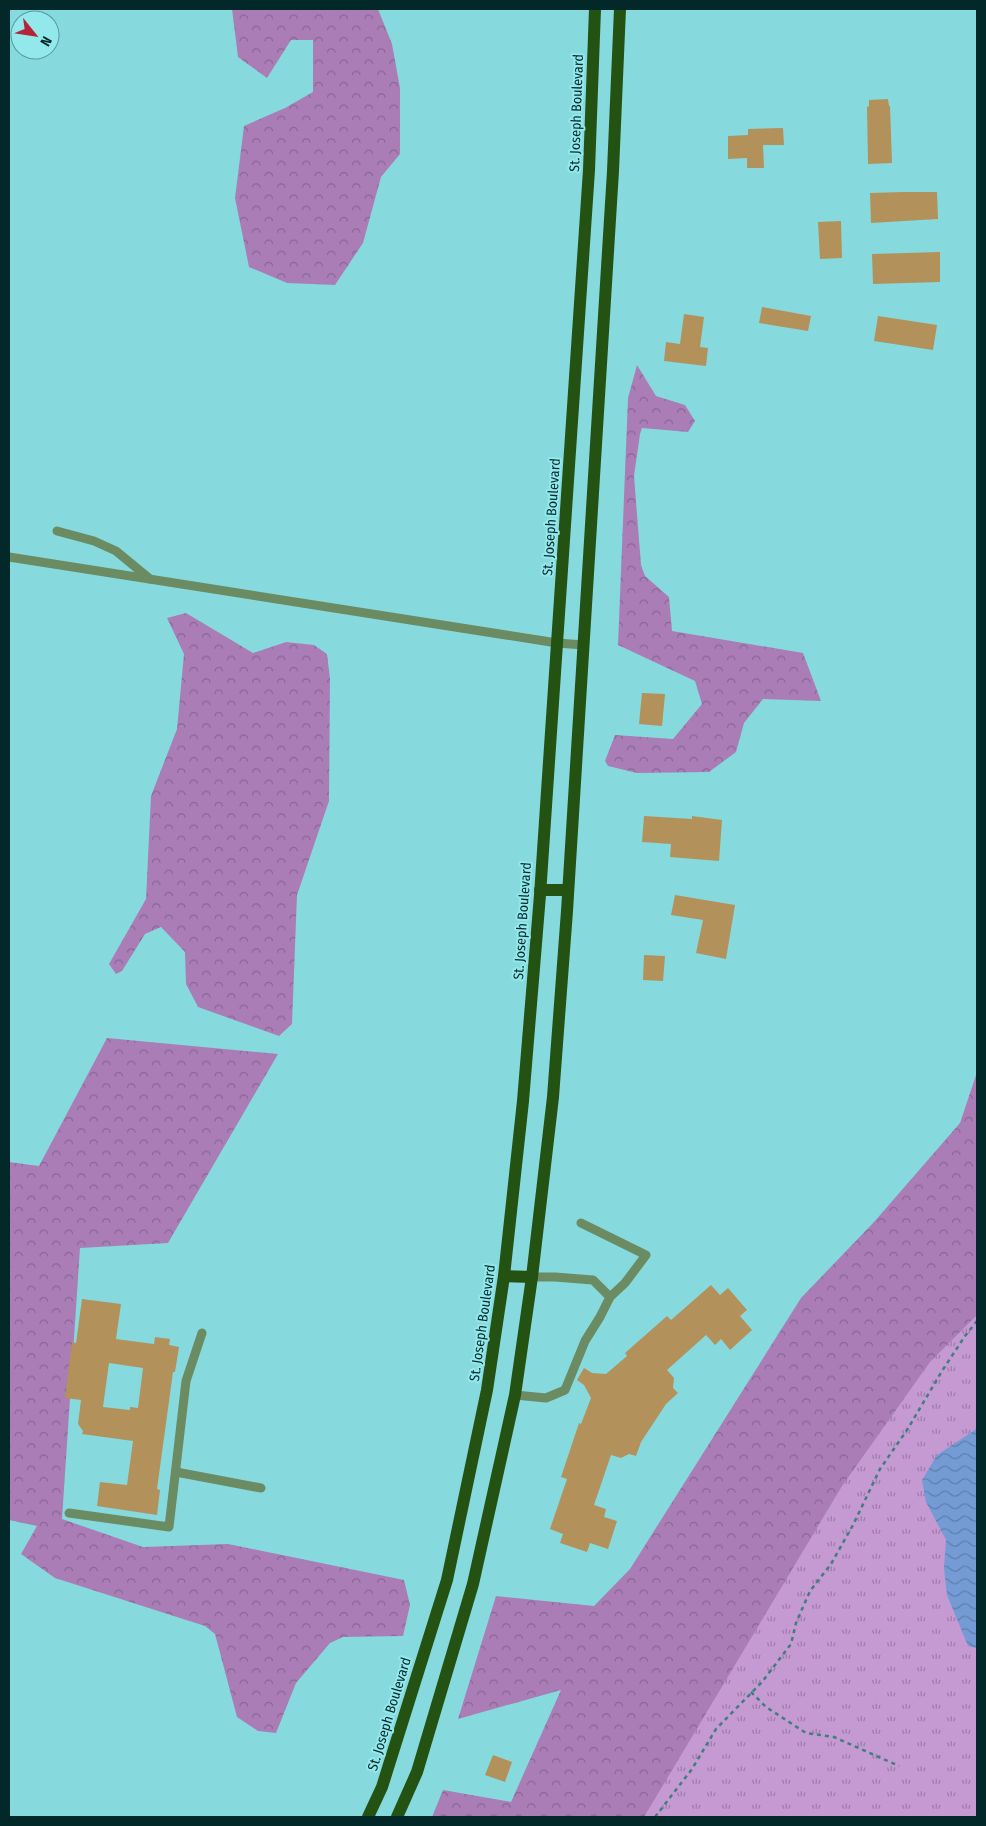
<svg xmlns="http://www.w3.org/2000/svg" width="986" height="1826" viewBox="0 0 986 1826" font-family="'Fira Sans Condensed',sans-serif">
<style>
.grass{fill:url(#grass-tufts)}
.forest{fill:url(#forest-crowns)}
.water{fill:url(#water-waves)}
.building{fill:#b3915b;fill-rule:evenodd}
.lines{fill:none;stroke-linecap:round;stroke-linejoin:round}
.path{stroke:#417d80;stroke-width:2.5;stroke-dasharray:4 4;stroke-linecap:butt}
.lane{stroke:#6b8b62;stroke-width:9}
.primary{stroke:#235213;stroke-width:12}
.labels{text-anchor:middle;stroke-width:4;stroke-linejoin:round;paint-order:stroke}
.street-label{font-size:14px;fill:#02282a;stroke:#93e8eb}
</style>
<defs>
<pattern id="grass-tufts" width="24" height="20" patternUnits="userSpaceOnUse" patternTransform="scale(1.25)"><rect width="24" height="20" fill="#c599d1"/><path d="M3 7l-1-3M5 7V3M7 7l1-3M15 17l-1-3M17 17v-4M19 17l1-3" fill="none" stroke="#9e7daa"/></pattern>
<pattern id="forest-crowns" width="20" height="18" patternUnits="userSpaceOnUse" patternTransform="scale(1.25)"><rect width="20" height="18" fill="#aa7db6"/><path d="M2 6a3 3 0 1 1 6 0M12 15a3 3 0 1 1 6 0" fill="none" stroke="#886694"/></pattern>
<pattern id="water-waves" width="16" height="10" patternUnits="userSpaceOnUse" patternTransform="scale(1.25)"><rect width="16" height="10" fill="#759bd5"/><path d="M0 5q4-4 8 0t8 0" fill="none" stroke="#5e7ead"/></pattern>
</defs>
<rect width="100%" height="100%" fill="#86dade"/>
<polygon class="grass" points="977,1266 977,1817 592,1817"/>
<g class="forest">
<polygon points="232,9 378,9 392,44 400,88 400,154 381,177 363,243 335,285 287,283 249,267 235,198 244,126 285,108 313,92 313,40 291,40 267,78 238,57"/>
<polygon points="637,365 656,396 685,405 695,421 688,432 642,428 640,434 634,476 641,565 645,576 669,597 672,631 803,653 821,701 763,699 744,723 736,752 709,772 637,773 608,766 605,761 615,735 673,739 702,704 695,681 618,645 628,398"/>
<polygon points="186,613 253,653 286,642 314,645 327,654 330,679 329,801 297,895 292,1024 279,1036 198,1007 186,984 185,952 161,927 145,934 122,971 116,974 109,964 146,899 151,796 177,729 184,654 167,618"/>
<polygon points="107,1038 278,1054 168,1243 80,1248 62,1519 143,1547 228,1544 404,1580 410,1605 403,1636 343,1637 330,1643 296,1683 276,1733 258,1731 237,1717 215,1634 205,1626 55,1578 21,1554 37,1526 9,1520 9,1162 39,1166"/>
<polygon points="977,1072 977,1315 930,1362 842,1486 644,1817 432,1817 443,1790 511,1802 561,1690 458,1719 496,1596 594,1606 630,1569 801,1298 874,1222 960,1123"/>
</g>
<polygon class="water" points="977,1426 977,1648 976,1648 968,1646 947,1595 944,1568 946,1540 926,1502 922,1480 937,1455 975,1430"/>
<g class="building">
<polygon points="888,99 889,106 890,106 892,163 868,164 867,107 869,106 869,100"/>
<polygon points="783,128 784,145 763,145 764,168 747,168 747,158 728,159 728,136 748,135 748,129"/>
<polygon points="904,192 937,192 938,219 871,223 870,193"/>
<polygon points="841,221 842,258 820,259 818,222"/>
<polygon points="940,252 940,282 873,284 872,254"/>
<polygon points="762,307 811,316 808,331 759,323"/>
<polygon points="684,314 704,317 700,347 708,348 706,366 664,361 666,342 680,344"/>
<polygon points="878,316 937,325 933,350 874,341"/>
<polygon points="642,693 665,694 662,726 639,724"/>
<polygon points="644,816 692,819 692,816 722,820 719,861 670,857 671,844 642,842"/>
<polygon points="675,895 735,905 726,959 696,953 703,920 671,915"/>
<polygon points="644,955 665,956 663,981 643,980"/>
<polygon points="711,1285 720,1295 728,1288 747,1310 740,1316 752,1330 730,1350 721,1339 715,1345 706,1335 667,1370 674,1378 673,1388 678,1393 666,1404 641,1442 636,1456 629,1454 621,1458 611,1455 594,1505 606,1509 604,1517 617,1521 608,1549 590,1543 587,1552 560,1543 563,1534 550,1529 567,1479 561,1477 579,1423 581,1424 591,1398 584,1385 577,1380 584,1368 592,1373 606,1374 627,1356 625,1353 667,1316 671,1320"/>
<path d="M82,1299L121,1304L116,1339L154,1344L155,1337L170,1339L169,1345L179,1347L175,1372H173L157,1489L160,1490L157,1515L97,1506L100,1482L127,1485L133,1441L82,1434L83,1431L78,1424L81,1400L65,1398L72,1342L76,1343ZM109,1363L143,1368L138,1408L130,1407V1410L103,1407Z"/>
<polygon points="493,1755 512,1762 505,1782 485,1775"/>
</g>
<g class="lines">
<g class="path">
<polyline points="751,1692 766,1707 806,1733 834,1737 899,1766"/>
<polyline points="655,1817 692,1769 716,1729 762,1682 791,1644 796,1623 810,1591 831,1564 853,1525 880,1469 907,1430 942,1371 965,1336 977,1321"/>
</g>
<g class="lane">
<polyline points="57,531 94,541 116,551 150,579"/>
<polyline points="9,557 557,643 584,645"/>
<polyline points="581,1223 646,1255 625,1283 610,1297"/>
<polyline points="515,1395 546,1398 565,1390 585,1341 600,1317 610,1297 593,1280 555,1277 532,1277"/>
<polyline points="176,1472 261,1488"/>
<polyline points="69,1513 169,1527 186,1381 202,1333"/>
</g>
<g class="primary">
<polyline points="540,890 568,890"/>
<polyline points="504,1276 532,1277"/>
<polyline points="368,1817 382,1787 447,1580 487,1390 504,1276 523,1101 540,895 589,170 595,9"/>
<polyline points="397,1817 417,1772 473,1584 515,1395 532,1277 553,1097 567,911 613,171 620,9"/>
</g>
</g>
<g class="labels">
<g class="street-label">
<text transform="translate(576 113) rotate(-88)" y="5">St. Joseph Boulevard</text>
<text transform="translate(551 517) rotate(-86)" y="5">St. Joseph Boulevard</text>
<text transform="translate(522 921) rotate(-86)" y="5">St. Joseph Boulevard</text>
<text transform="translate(482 1323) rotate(-82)" y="5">St. Joseph Boulevard</text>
<text transform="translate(389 1714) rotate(-73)" y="5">St. Joseph Boulevard</text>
</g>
</g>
<rect width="986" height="1826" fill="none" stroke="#02282a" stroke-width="20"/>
<g transform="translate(35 35) rotate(120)"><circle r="24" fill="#93e8eb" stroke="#599b9e"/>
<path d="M0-4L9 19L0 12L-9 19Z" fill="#b52339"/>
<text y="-8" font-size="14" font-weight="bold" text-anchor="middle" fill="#02282a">N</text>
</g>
</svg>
